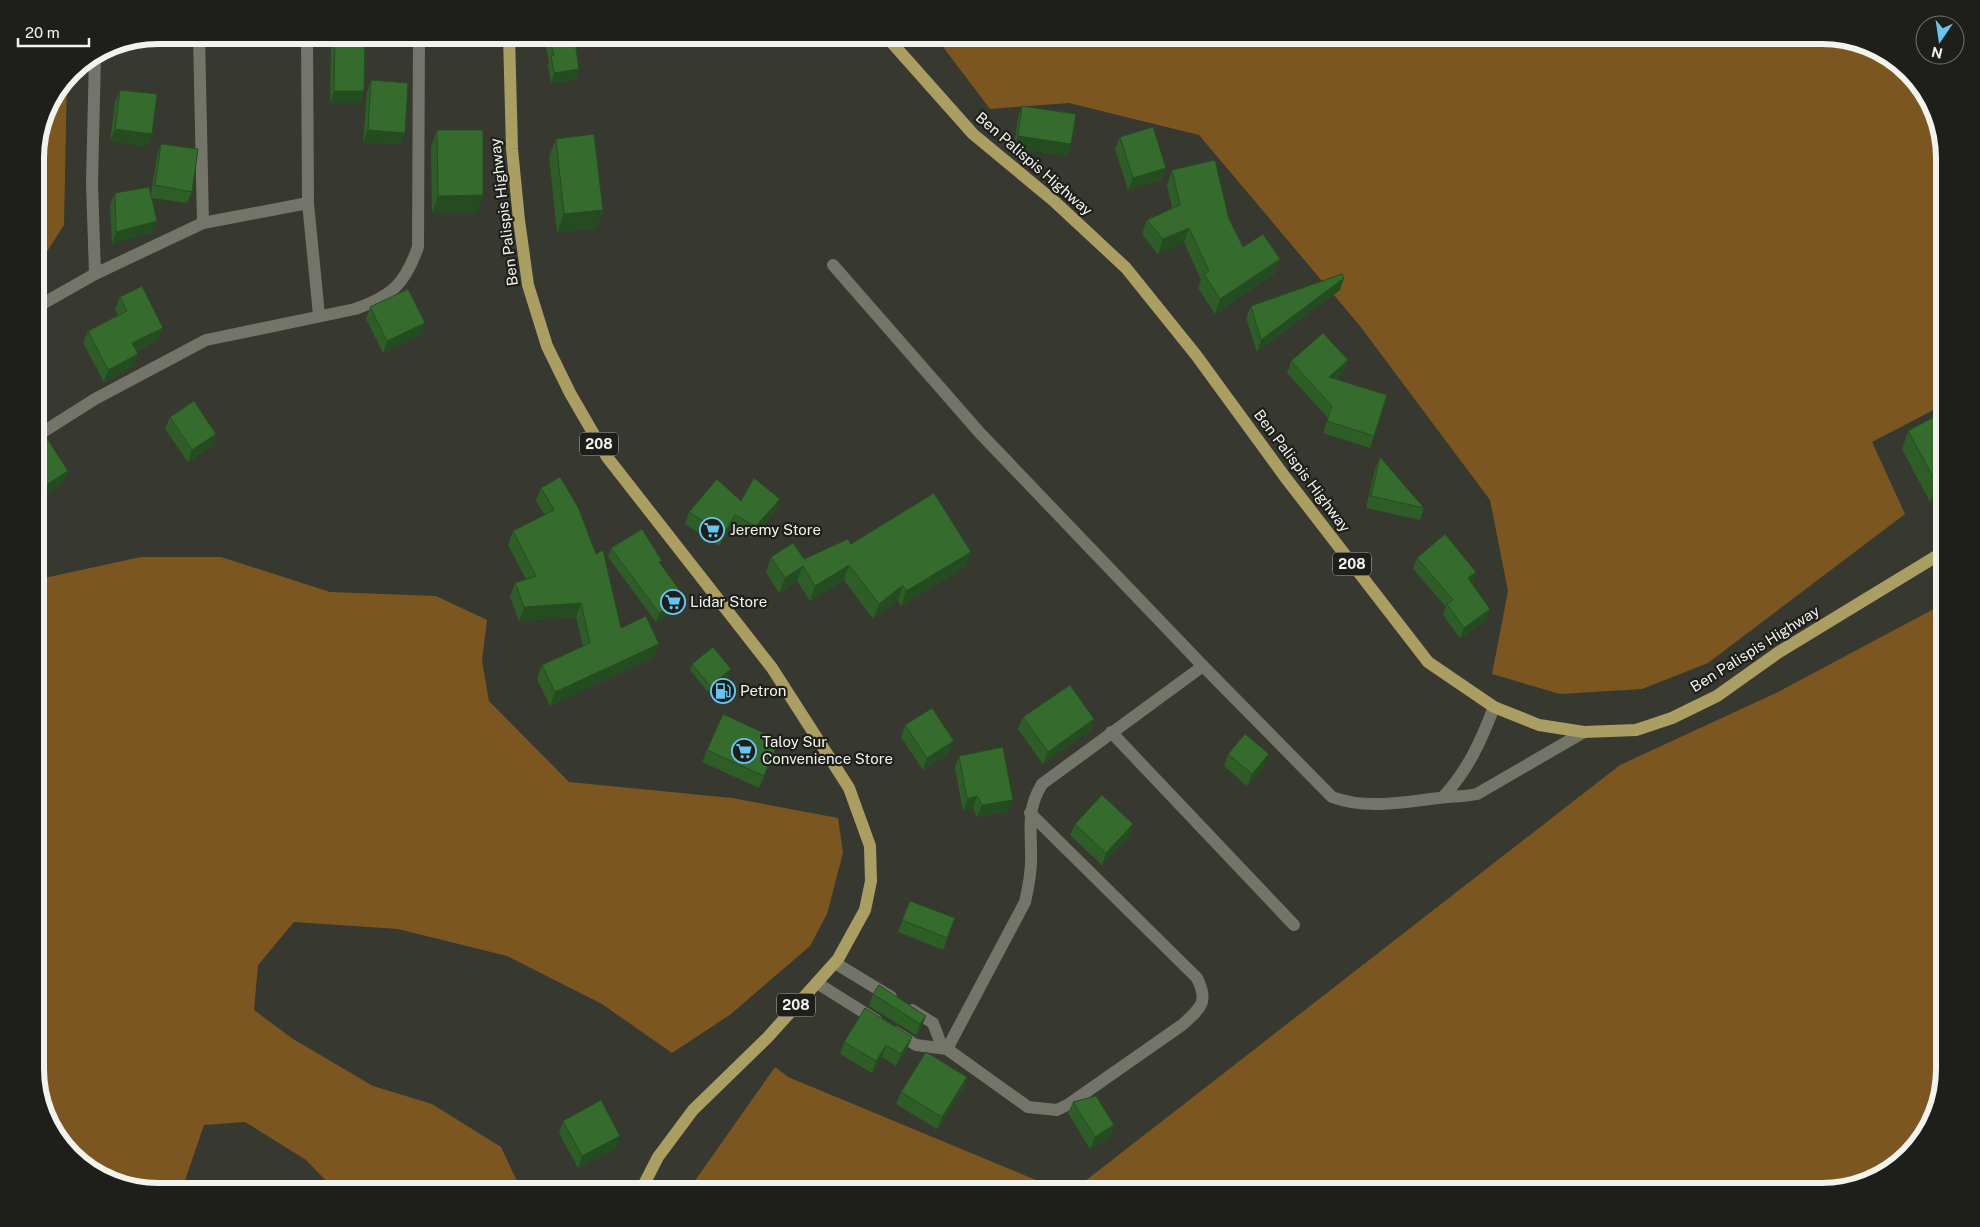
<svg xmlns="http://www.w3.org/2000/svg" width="1980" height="1227" viewBox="0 0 1980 1227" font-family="'Public Sans',sans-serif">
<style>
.green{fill:#7b5620}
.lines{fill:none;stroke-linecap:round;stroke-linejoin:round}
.street{stroke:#73756b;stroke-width:12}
.primary{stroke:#ab9e63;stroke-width:12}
.wall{fill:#2e5d27}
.shaded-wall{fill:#254c20}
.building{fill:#356c2d;stroke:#254c20}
.labels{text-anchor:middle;stroke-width:4.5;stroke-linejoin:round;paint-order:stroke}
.shield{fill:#1e1f1b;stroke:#b2b3ae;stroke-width:1}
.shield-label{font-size:14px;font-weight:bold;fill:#f2f3ed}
.street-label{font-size:15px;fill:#f2f3ed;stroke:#1e1f1b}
.poi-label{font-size:15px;fill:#f2f3ed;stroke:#1e1f1b;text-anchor:start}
.rim{fill:none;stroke:#f2f3ed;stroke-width:6}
</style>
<rect width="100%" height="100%" fill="#373930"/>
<g class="green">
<polygon points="934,35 1822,35 1884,52 1928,96 1945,150 1945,404 1872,442 1905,514 1708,663 1642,689 1560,694 1492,674 1508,591 1490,500 1360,326 1199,135 1069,103 990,109"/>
<polygon points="67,77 64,225 35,270 35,150 44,110"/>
<polygon points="141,557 221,557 330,592 436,596 487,620 482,661 489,701 569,782 732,798 838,818 843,853 827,914 810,946 731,1014 672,1053 602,1004 507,956 398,929 294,922 258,965 254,1010 293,1039 373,1086 432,1104 501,1147 522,1192 337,1192 306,1160 245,1122 204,1125 181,1192 158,1192 96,1175 52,1131 35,1077 35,580"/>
<polygon points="1945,603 1945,1070 1928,1131 1884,1175 1823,1192 1071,1192 1620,765 1776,693"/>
<polygon points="775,1067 788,1077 1065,1192 687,1192"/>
</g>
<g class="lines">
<g class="street">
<polyline points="199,35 203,223"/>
<polyline points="95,55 92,183 95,274"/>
<polyline points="308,203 319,315"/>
<path d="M833,265L979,432L1203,666L1332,797C1367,810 1403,802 1439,798C1452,796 1464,797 1477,794L1584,732"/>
<polyline points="35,308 95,274 203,223 308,203 307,35"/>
<path d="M35,437L95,399L206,340L355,309C392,296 405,284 418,247L419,35"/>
<polyline points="1111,732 1294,925"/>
<path d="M1443,797C1468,770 1481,741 1494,707"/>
<polyline points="835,963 891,997"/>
<polyline points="817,983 876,1020"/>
<polyline points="912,1010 933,1023 942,1047"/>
<path d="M895,1032L916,1045L947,1049L1028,1107L1057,1110L1069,1104L1182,1025C1201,1008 1209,1002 1197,978L1030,813"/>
<path d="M947,1049L1025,902C1029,885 1032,869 1031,852C1031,824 1027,809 1042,784L1203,666"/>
</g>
<g class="primary">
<polyline points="509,35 512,149 519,220 528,285 547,346 570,393 607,457 772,668 849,788 870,846 871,881 865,910 838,959 768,1037 693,1110 658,1157 640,1192"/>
<polyline points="885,35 973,134 1055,202 1126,268 1196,355 1285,477 1428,662 1494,707 1539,725 1584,732 1636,730 1672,718 1717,696 1779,652 1945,551"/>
</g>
</g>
<g class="wall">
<polygon points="331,35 407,35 405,41 365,38 360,103 330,103"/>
<polygon points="543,35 577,35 579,41 576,48 579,69 576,79 551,83 548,65 549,61"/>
<polygon points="371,80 405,133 400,144 363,142 367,92"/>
<polygon points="120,90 147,146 110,141 115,102"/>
<polygon points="1022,106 1071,144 1067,156 1014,148 1018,118"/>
<polygon points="437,130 483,195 477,213 432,213 431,147"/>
<polygon points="1120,137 1162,180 1128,190 1115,149"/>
<polygon points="556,139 603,210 596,228 557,232 549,156"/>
<polygon points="161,144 192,192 187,203 152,198 157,221 153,232 112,244 110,205 115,193 151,194 157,156"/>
<polygon points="1172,170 1229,219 1243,247 1280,259 1274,274 1215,314 1198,288 1201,280 1184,242 1158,254 1142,234 1147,220 1172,208 1167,185"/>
<polygon points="1344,278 1340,290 1257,352 1246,318 1251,306"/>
<polygon points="120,297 158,340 137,351 134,366 104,382 83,343 88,331 118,315 115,309"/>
<polygon points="370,307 420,335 383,353 366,319"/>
<polygon points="1348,360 1343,372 1336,379 1374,436 1370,448 1323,433 1328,418 1287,373 1291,361"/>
<polygon points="1945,411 1945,494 1930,502 1902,449 1908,431"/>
<polygon points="170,417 212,446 188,462 165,429"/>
<polygon points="1380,457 1424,508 1420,520 1366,508 1375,469"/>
<polygon points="560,477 621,628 654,657 550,706 537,679 542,665 583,646 576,617 519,621 510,597 515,583 526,579 508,545 513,531 545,515 536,501 541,488"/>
<polygon points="741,501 776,511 752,538 730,527 719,546 685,524 689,512"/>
<polygon points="851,544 965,567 901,606 898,600 873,619 844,580 810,601 797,581 779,593 766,572 771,557 804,559"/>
<polygon points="611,548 660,564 683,608 656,622 608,557"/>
<polygon points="1417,558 1476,572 1472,583 1487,620 1460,638 1443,615 1446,607 1413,569"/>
<polygon points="692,664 729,675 708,692 690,670"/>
<polygon points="1023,717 1094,719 1090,731 1043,764 1018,729"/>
<polygon points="905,725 949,753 923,770 901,737"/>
<polygon points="779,740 775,752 759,788 702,762 707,750"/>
<polygon points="1228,754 1264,766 1247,786 1224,766"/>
<polygon points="959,756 1013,800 1008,812 977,817 973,808 963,811 955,768"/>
<polygon points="1075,824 1129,836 1102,865 1070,835"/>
<polygon points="910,901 955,918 943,950 898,932"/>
<polygon points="873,994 926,1016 921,1028 916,1035 869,1006"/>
<polygon points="912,1037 907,1049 896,1066 882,1057 872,1073 840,1054 844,1042"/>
<polygon points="967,1077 963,1089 937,1129 896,1104 901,1092"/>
<polygon points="1073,1102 1114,1125 1110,1137 1090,1149 1068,1113"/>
<polygon points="563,1121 616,1148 578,1168 559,1133"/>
</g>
<g class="shaded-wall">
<polygon points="361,35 407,35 405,41 360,38"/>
<polygon points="579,69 576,79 551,83 554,73"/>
<polygon points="334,91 364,91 360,103 330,103"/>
<polygon points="115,129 152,134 147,146 110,141"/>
<polygon points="368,130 405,133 400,144 363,142"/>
<polygon points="1018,136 1071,144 1067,156 1014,148"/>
<polygon points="1166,168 1162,180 1128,190 1133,178"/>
<polygon points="483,195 477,213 432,213 438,196"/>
<polygon points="603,210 596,228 557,232 564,214"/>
<polygon points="157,221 153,232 112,244 116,232"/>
<polygon points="1189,228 1184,242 1158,254 1163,239"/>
<polygon points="1280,259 1274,274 1215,314 1220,299"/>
<polygon points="1344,278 1340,290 1257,352 1261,340"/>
<polygon points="425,323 420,335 383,353 387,341"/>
<polygon points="163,328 158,340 128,355 132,343"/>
<polygon points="138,354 134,366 104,382 108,370"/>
<polygon points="1348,360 1343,372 1325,389 1329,377"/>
<polygon points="216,434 212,446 188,462 192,450"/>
<polygon points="68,471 64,483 35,501 35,492"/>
<polygon points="1945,480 1945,494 1930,502 1937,484"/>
<polygon points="780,499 776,511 752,538 756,526"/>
<polygon points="735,515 730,527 719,546 724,534"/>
<polygon points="971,552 965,567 901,606 906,591"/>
<polygon points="849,565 844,580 810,601 815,586"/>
<polygon points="803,566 797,581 779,593 785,578"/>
<polygon points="1476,572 1473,583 1464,589 1468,578"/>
<polygon points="903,585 898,600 873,619 879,604"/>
<polygon points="686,599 683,608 656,622 659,613"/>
<polygon points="581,603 576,617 519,621 524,607"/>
<polygon points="1490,609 1487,620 1460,638 1464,628"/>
<polygon points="659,644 654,657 550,706 555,692"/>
<polygon points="731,669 729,675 708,692 710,686"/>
<polygon points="1094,719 1090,731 1043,764 1048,752"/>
<polygon points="779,740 775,752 759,788"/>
<polygon points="954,741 949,753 923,770 927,758"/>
<polygon points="1269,754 1264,766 1247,786 1252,774"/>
<polygon points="977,796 973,808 963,811 967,799"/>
<polygon points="1013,800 1008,812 977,817 982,805"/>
<polygon points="1133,824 1129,836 1102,865 1106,853"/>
<polygon points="926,1016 921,1028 916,1035 920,1024"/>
<polygon points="912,1037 907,1049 896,1066 901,1054"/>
<polygon points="886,1045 882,1057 872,1073 876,1061"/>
<polygon points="967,1077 963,1089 937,1129 942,1117"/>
<polygon points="1114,1125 1110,1137 1090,1149 1095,1137"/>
<polygon points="620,1136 616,1148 578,1168 582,1156"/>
</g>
<g class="building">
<polygon points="335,35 365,35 364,91 334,91"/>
<polygon points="549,35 577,35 579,41 575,42 579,69 554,73 551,56 554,55"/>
<polygon points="371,80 408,83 405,133 368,130"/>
<polygon points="120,90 157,94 152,134 115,129"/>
<polygon points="1022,106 1076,114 1071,144 1018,136"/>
<polygon points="1153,127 1166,168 1133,178 1120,137"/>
<polygon points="437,130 483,130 483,195 438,196"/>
<polygon points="594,134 603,210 564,214 556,139"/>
<polygon points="161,144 198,149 192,192 155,185"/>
<polygon points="1215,160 1229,219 1243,247 1263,234 1280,259 1220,299 1204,274 1209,271 1189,228 1163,239 1147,220 1180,205 1172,170"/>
<polygon points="149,187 157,221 116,232 115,193"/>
<polygon points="1342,274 1344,278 1261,340 1251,306"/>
<polygon points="142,286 163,328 132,343 138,354 108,370 88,331 127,311 120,297"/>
<polygon points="408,289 425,323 387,341 370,307"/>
<polygon points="1323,333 1348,360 1329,377 1387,395 1374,436 1327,421 1332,406 1291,361"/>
<polygon points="194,401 216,434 192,450 170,417"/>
<polygon points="1945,411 1945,480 1937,484 1908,431"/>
<polygon points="48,440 68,471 35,492 35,448"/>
<polygon points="1380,457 1424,508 1371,496"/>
<polygon points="560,477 578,507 596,554 603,550 621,628 646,616 659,644 555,692 542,665 590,643 581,603 524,607 515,583 536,576 513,531 554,510 541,488"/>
<polygon points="754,478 780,499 756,526 735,515 724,534 689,512 717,479 741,501"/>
<polygon points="934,493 971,552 906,591 903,585 879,604 849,565 815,586 803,566 785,578 771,557 793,543 804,559 848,539 851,544"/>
<polygon points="642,529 662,561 659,562 686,599 659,613 611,548"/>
<polygon points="1445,534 1476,572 1468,578 1490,609 1464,628 1447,604 1453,600 1417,558"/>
<polygon points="713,647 731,669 710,686 692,664"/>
<polygon points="1070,685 1094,719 1048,752 1023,717"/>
<polygon points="932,708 954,741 927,758 905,725"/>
<polygon points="723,714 779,740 764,776 707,750"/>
<polygon points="1245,734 1269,754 1252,774 1228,754"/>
<polygon points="1003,747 1013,800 982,805 977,796 967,799 959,756"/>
<polygon points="1102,795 1133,824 1106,853 1075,824"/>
<polygon points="910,901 955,918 947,938 902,920"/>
<polygon points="879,985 926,1016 920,1024 873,994"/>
<polygon points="865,1008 912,1037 901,1054 886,1045 876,1061 844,1042"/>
<polygon points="926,1052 967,1077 942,1117 901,1092"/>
<polygon points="1096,1096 1114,1125 1095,1137 1073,1102"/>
<polygon points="601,1100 620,1136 582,1156 563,1121"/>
</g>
<defs>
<symbol id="supermarket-ring" viewBox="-11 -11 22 22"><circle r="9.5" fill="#1e1f1b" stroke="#68c4f0" stroke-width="1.5"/><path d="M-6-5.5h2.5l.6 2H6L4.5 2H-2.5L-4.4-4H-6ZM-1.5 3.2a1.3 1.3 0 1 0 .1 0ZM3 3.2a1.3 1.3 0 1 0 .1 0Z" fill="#68c4f0"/></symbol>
<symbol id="fuel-ring" viewBox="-11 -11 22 22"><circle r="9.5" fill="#1e1f1b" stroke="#68c4f0" stroke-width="1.5"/><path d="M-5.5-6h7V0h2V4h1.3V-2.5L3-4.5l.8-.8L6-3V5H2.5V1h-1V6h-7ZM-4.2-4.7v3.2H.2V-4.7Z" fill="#68c4f0"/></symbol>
</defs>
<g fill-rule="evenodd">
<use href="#supermarket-ring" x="698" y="516" width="28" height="28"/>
<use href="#supermarket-ring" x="659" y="588" width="28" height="28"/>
<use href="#fuel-ring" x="709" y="677" width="28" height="28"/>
<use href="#supermarket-ring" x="730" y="737" width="28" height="28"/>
</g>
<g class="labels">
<g class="shield">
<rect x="580" y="432.5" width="38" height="23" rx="4"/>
<rect x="1333" y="552.5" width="38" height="23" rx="4"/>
<rect x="777" y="993.5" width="38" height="23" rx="4"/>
</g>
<g class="shield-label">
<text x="599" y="449">208</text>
<text x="1352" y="569">208</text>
<text x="796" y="1010">208</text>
</g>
<g class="street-label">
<text transform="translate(1034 164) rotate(41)" y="5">Ben Palispis Highway</text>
<text transform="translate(504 212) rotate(-97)" y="5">Ben Palispis Highway</text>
<text transform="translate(1302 471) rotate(53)" y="5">Ben Palispis Highway</text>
<text transform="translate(1755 649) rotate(-32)" y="5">Ben Palispis Highway</text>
</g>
<g class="poi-label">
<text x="730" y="535">Jeremy Store</text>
<text x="690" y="607">Lidar Store</text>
<text x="740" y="696">Petron</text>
<text x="762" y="747">Taloy Sur<tspan x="762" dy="17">Convenience Store</tspan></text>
</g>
</g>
<path d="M0 0H1980V1227H0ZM158 44H1822A114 114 0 0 1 1936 158V1069A114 114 0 0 1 1822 1183H158A114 114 0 0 1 44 1069V158A114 114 0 0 1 158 44Z" fill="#1e1f1b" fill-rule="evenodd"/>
<path class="rim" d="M158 44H1822A114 114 0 0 1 1936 158V1069A114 114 0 0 1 1822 1183H158A114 114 0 0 1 44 1069V158A114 114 0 0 1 158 44Z"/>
<g transform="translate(1940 40) rotate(193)"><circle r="24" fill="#1e1f1b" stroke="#73746f"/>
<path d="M0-4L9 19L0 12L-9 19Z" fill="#68c4f0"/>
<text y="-8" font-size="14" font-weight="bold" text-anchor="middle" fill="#f2f3ed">N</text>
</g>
<path d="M18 38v8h71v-8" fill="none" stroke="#f2f3ed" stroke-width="2.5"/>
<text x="25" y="38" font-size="15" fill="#f2f3ed" stroke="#1e1f1b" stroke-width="4" paint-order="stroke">20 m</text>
</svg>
